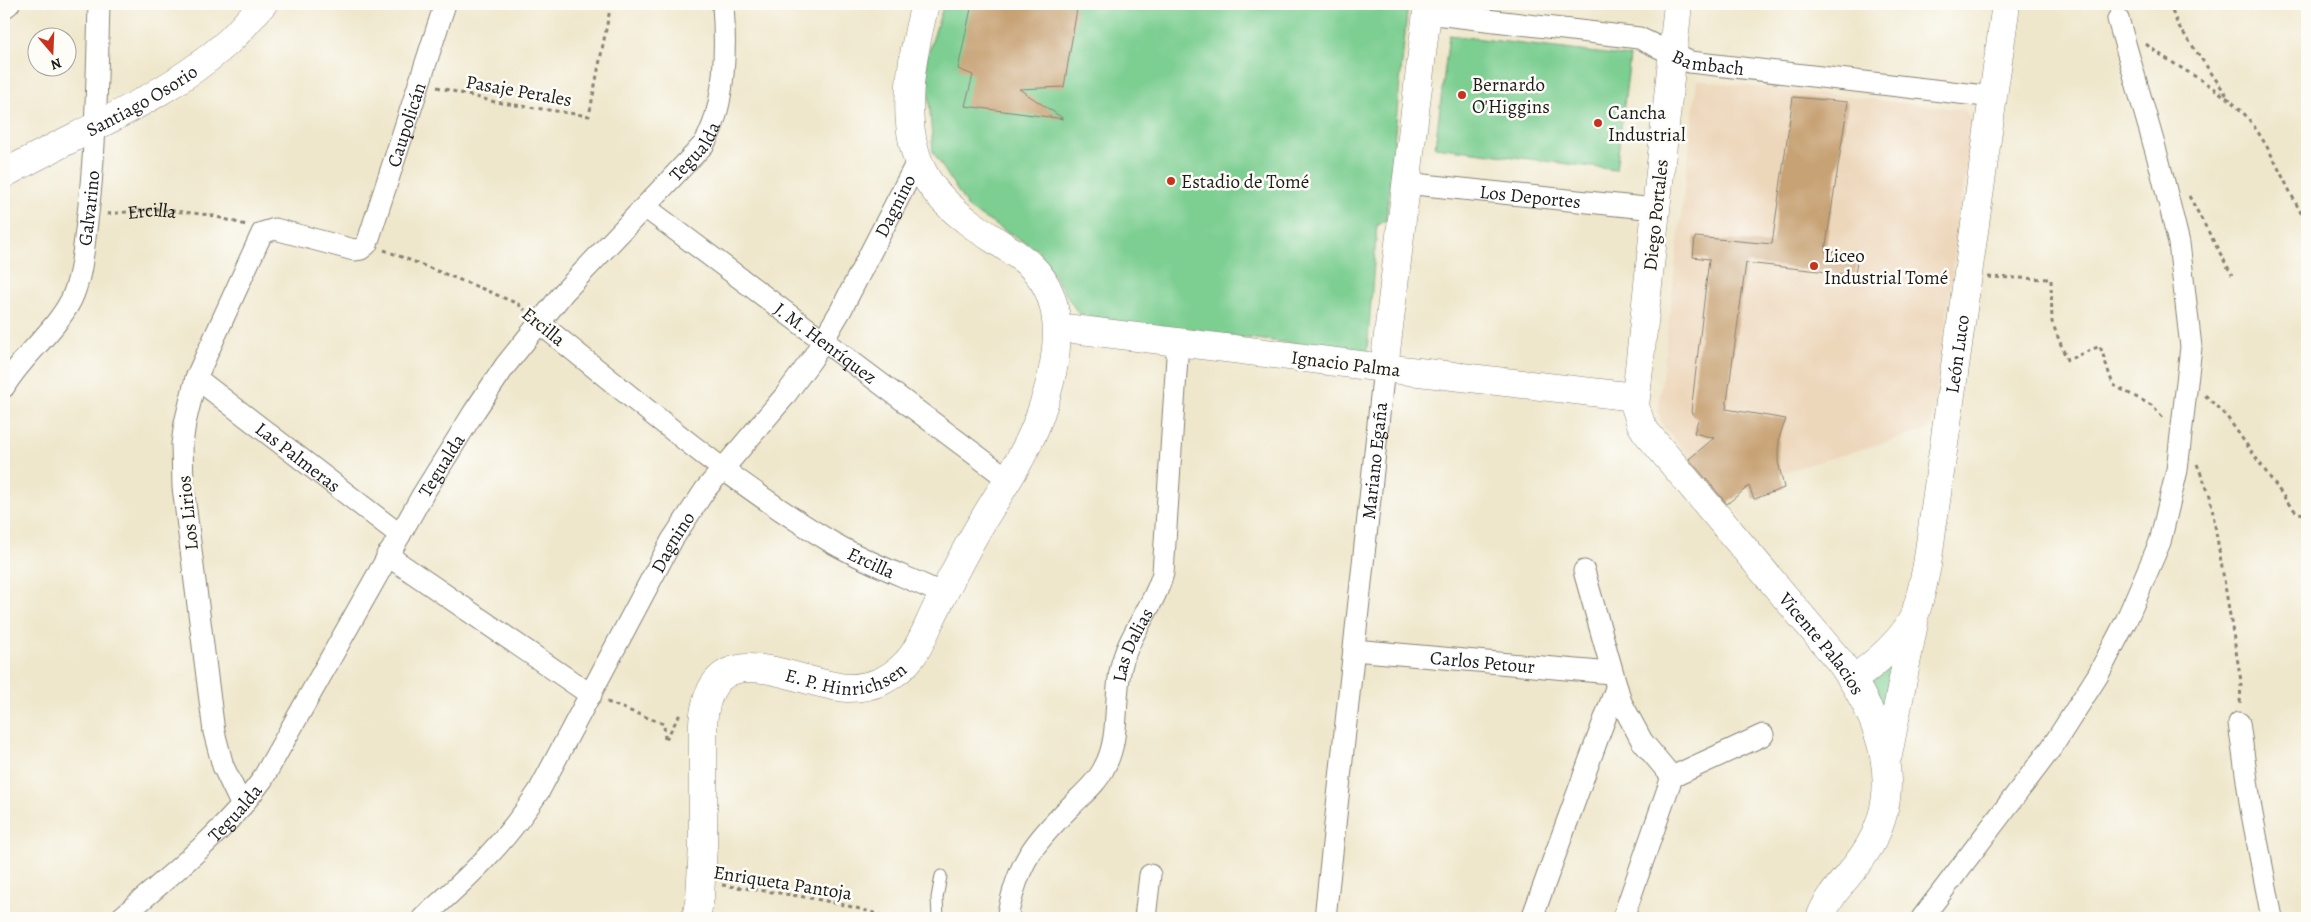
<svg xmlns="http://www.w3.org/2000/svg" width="2311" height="922" viewBox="0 0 2311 922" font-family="Alegreya,serif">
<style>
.built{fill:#edd7bb}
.green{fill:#7bce91;stroke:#4c7556}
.building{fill:#c7a275}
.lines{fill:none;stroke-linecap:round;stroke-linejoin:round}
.service-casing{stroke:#868274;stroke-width:13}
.minor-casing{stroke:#868274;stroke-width:23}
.tertiary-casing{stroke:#868274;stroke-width:29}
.secondary-casing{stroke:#868274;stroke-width:29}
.path{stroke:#868274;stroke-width:3;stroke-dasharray:4 4;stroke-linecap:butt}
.service{stroke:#fff;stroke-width:11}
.minor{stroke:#fff;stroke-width:21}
.tertiary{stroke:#fff;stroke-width:28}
.secondary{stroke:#fff;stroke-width:28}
.poi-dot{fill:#c8321e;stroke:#fdfcf7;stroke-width:2}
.labels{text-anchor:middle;stroke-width:5;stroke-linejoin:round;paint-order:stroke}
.street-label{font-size:19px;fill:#1c1c1c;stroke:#fdfcf7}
.poi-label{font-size:19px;fill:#1c1c1c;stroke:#fdfcf7;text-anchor:start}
</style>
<rect width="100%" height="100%" fill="#fdfcf7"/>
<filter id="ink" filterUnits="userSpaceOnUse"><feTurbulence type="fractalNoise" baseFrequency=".02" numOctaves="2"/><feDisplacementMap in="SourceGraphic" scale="10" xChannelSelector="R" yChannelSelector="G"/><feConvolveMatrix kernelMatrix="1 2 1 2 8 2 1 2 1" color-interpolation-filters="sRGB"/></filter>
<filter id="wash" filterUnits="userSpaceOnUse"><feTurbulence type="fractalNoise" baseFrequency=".0096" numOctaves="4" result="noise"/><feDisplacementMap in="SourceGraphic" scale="20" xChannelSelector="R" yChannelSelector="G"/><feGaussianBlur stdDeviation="1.12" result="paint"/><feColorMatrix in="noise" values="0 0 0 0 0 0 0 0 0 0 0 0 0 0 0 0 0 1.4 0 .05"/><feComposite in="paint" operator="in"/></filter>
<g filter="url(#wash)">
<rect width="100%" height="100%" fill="#efe7cc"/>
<polygon class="built" points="1697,80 1964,110 1973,119 1931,429 1763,478 1749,486 1726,505 1663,426 1658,412"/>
<g class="green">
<polygon points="944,4 1408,4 1386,220 1377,225 1367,352 1118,323 1078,313 1037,250 969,209 933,152 926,60"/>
<polygon points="1449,35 1630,57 1616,170 1435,147"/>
<polygon points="1900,658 1889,719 1870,683"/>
</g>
<g id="blocks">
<g class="building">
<polygon points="972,4 1065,4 1077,9 1064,87 1019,89 1064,119 965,106 973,75 958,69"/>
<polygon points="1793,97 1848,102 1825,251 1858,254 1855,275 1746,263 1726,409 1786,419 1780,435 1778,449 1778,461 1784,488 1754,499 1749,486 1727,504 1689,459 1714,438 1694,433 1698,420 1691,412 1709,259 1693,257 1695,237 1772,244"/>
</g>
</g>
</g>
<g filter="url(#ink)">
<use href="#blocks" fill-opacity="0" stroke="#868274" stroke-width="1"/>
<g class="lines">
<defs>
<polyline id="service" points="938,918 937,898 941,876"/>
<g id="minor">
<polyline points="4,8 9,4"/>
<path id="s2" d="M1427,13L1639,38L1690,62L1994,97"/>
<path id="s3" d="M1405,183L1655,209"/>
<path id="s4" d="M645,207L1008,479"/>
<path id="s5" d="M538,322C634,398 728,481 833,543C868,563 907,577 943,594"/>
<path id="s6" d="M196,378L400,535"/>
<path id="s7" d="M4,387C22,356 54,333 71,300C81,279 83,254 86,230C96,155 97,79 99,4"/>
<polyline points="387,555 591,695"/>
<polyline points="1584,571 1621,702 1642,741 1672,777"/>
<path id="s8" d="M1354,650L1611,673"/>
<polyline points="2239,723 2251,809 2272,918"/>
<path id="s9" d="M242,806L223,766L214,732L183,487L182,444L185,423L196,378L262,233L275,229L354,250L361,249L367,244L445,4"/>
<path id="s10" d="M121,918C170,875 224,833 262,780L423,494L474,412L505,366L564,292L704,144C726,107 726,47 723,4"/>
<path id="s11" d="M423,918C469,877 505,843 539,791L672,540L705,490L784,397L812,359L841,310L918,160"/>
<path id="s12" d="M1007,918C1018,862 1032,845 1072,805C1083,794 1097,783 1104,768C1121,738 1113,700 1121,667C1129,633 1154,607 1163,573L1178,342"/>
<polyline points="1145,918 1150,875"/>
<path id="s13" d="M1325,918L1384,368"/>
<polyline points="1532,918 1616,688"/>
<polyline points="1623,918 1672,777 1763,735"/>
<polyline points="1922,918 2052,747 2098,675 2126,621 2160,542 2177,470 2191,347 2179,243 2159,162 2118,19"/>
</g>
<g id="tertiary">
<path id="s14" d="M4,174C78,132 163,100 227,43C240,31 251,17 263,4"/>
<polyline points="1057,327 1384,368"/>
<path id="s15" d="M696,918L700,897L703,846V723C711,627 795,685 848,688C860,688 871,686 882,681C894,675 905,666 913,655C921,643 927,628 933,615C945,591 957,566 970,543C993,500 1024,461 1040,415C1056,370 1071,305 1032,267C1013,249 987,237 966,220C949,207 933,192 923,172C898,121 912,56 925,4"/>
</g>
<g id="secondary">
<polyline points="1428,4 1384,368 1635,397"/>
<path id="s16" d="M1678,4L1635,406L1641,424L1646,432L1841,663C1881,720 1908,789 1865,853C1850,876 1830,892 1820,918"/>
<path id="s17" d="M1853,680C1875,663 1907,638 1916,611C1921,596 1924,580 1927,565L2006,4"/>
<polyline points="1888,755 1914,623"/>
</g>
</defs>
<use href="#service" class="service-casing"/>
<use href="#minor" class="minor-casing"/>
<use href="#tertiary" class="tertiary-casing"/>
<use href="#secondary" class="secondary-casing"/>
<g class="path">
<polyline points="2169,4 2178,25 2230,100"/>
<path d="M2146,44C2177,69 2220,86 2246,116C2272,147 2286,189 2307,223"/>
<polyline points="437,87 495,102 589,116 611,4"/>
<polyline points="2189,196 2232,275"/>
<path id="s1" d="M107,214L156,209L210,215L246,225"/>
<polyline points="384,250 483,289 518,304 525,310"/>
<polyline points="1988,277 2051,279 2052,322 2067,360 2100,346 2113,385 2153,406 2164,419"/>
<polyline points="2205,395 2227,417 2291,507 2298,513 2307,514"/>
<polyline points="2197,464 2210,496 2241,681 2240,705"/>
<polyline points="607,702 664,724 665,741 680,714"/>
<path d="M722,885C778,893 835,899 889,918"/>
</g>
<use href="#service" class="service"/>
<use href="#minor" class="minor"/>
<use href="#tertiary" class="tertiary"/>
<use href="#secondary" class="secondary"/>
</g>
</g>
<g class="poi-dot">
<circle cx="1462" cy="95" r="5"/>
<circle cx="1598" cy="123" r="5"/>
<circle cx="1171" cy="181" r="5"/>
<circle cx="1814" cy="266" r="5"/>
</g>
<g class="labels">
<g class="street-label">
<text dy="7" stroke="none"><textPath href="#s2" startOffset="288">Bambach</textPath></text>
<text transform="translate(519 90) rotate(10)" y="7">Pasaje Perales</text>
<text dy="7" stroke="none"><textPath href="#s14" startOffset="156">Santiago Osorio</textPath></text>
<text dy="7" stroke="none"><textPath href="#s9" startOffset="832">Caupolicán</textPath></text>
<text dy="7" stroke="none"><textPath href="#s10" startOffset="965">Tegualda</textPath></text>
<text dy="7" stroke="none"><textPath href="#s3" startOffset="126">Los Deportes</textPath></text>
<text dy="7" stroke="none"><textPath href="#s11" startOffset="860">Dagnino</textPath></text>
<text dy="7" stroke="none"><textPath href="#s7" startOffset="204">Galvarino</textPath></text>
<text dy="7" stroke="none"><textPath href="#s1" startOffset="45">Ercilla</textPath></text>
<text transform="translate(1655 215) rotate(-84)" y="7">Diego Portales</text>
<text transform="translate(544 326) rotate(39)" y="7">Ercilla</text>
<text dy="7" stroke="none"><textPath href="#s4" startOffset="226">J. M. Henríquez</textPath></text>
<text dy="7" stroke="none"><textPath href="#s17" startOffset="355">León Luco</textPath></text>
<text transform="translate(1346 363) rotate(7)" y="7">Ignacio Palma</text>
<text dy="7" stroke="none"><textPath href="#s6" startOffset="129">Las Palmeras</textPath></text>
<text dy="7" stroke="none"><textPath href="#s13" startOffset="460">Mariano Egaña</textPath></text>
<text dy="7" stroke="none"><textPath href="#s10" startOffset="560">Tegualda</textPath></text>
<text transform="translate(187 513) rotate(-96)" y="7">Los Lirios</text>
<text dy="7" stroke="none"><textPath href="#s11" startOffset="455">Dagnino</textPath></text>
<text dy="7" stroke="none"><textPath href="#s5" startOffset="412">Ercilla</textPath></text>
<text dy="7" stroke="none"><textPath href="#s16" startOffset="708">Vicente Palacios</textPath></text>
<text dy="7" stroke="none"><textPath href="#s12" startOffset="310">Las Dalias</textPath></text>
<text dy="7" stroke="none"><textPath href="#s8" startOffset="129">Carlos Petour</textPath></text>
<text dy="7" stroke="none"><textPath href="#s15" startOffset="376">E. P. Hinrichsen</textPath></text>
<text dy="7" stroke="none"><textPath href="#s10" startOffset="155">Tegualda</textPath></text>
<text transform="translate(783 882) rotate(9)" y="7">Enriqueta Pantoja</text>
</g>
<g class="poi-label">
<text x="1472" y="91">Bernardo<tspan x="1472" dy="22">O'Higgins</tspan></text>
<text x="1608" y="119">Cancha<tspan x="1608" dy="22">Industrial</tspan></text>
<text x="1181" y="188">Estadio de Tomé</text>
<text x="1824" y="262">Liceo<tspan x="1824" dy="22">Industrial Tomé</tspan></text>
</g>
</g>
<rect width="2311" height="922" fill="none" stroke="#fdfcf7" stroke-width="20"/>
<g transform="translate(52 52) rotate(161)"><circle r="24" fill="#fdfcf7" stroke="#a3a29f"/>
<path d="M0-4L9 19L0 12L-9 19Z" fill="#c8321e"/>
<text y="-8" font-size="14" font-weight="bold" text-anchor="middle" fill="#1c1c1c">N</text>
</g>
</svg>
